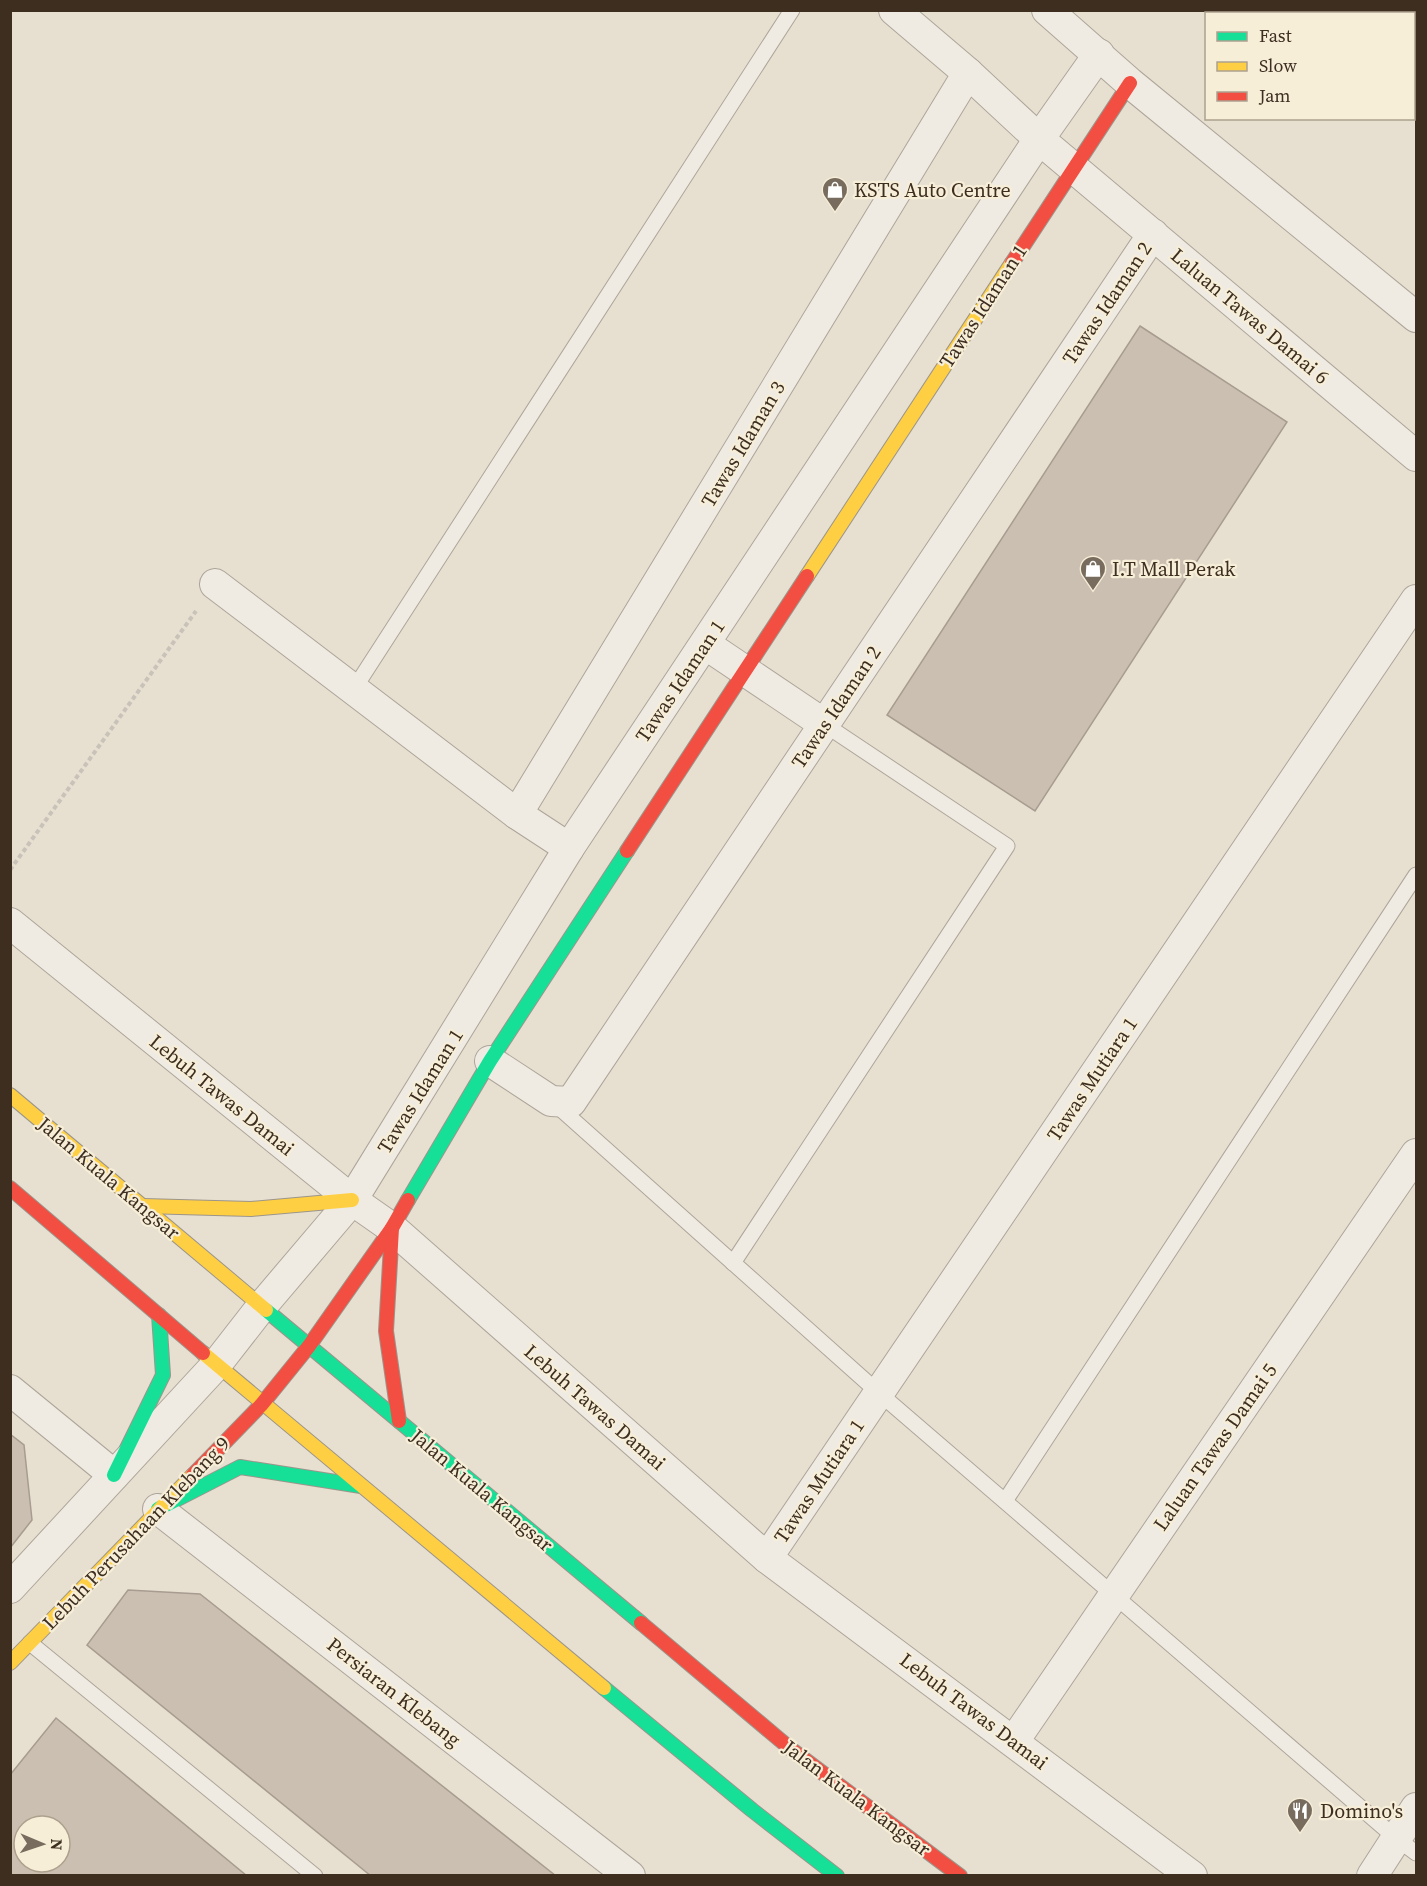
<svg xmlns="http://www.w3.org/2000/svg" width="1427" height="1886" viewBox="0 0 1427 1886" font-family="'Source Serif 4',serif">
<style>
.building{fill:#cbbfb2;stroke:#a89c90;stroke-width:1.5;fill-rule:evenodd}
.lines{fill:none;stroke-linecap:round;stroke-linejoin:round}
.lane-casing{stroke:#ada599;stroke-width:17}
.street-casing{stroke:#ada599;stroke-width:32}
.fast-casing{stroke:#9c958a;stroke-width:16}
.slow-casing{stroke:#9c958a;stroke-width:16}
.jam-casing{stroke:#9c958a;stroke-width:16}
.path{stroke:#c8c2b9;stroke-width:4;stroke-dasharray:4.5 3;stroke-linecap:butt}
.lane{stroke:#efebe3;stroke-width:15}
.street{stroke:#efebe3;stroke-width:30}
.fast{stroke:#16e098;stroke-width:14}
.slow{stroke:#ffcf43;stroke-width:14}
.jam{stroke:#f24e42;stroke-width:14}
.labels{text-anchor:middle;stroke-width:4.5;stroke-linejoin:round;paint-order:stroke}
.poi-label{font-size:20px;fill:#3d2e20;stroke:#f7eed8;text-anchor:start}
.street-label{font-size:20px;fill:#3d2e20;stroke:#f7eed8}
</style>
<rect width="100%" height="100%" fill="#e7e0d1"/>
<g class="building">
<polygon points="1140,326 1287,422 1035,811 887,715"/>
<polygon points="10,1434 24,1445 32,1520 10,1548"/>
<polygon points="128,1590 200,1594 556,1876 371,1876 87,1645"/>
<path d="M56,1718L247,1876H10V1775ZM24,1826H60V1862H24Z"/>
</g>
<g class="lines">
<defs>
<g id="lane">
<polyline points="354,689 792,10"/>
<polyline points="554,1103 879,1393 1396,1838 1416,1853"/>
<polyline points="733,1263 1007,846 824,724"/>
<polyline points="1005,1501 1416,875"/>
<polyline points="30,1643 315,1876"/>
</g>
<g id="street">
<polyline points="894,10 968,73 1039,139 1416,456"/>
<polyline points="1047,10 1130,83 1416,317"/>
<polyline points="215,584 517,814 569,848"/>
<polyline points="705,644 824,724"/>
<polyline points="517,814 968,73"/>
<polyline points="10,923 352,1200 392,1228 767,1558 1192,1876"/>
<polyline points="490,1061 551,1101 571,1102 1153,234"/>
<polyline points="10,1390 114,1475"/>
<polyline points="158,1509 630,1876"/>
<polyline points="767,1558 1416,600"/>
<polyline points="10,1588 216,1365 262,1306 352,1200 569,848 1039,139 1099,54"/>
<polyline points="1014,1741 1416,1154"/>
<polyline points="1372,1876 1416,1808"/>
</g>
<g id="fast">
<polyline points="408,1200 490,1061 627,851"/>
<polyline points="266,1310 641,1623"/>
<polyline points="114,1475 163,1375 159,1315"/>
<polyline points="158,1509 240,1467 361,1486"/>
<polyline points="604,1688 752,1810 837,1876"/>
</g>
<g id="slow">
<polyline points="807,576 1012,263"/>
<polyline points="10,1095 266,1310"/>
<polyline points="143,1206 251,1209 352,1200"/>
<polyline points="203,1353 604,1688"/>
<polyline points="10,1663 193,1475"/>
</g>
<g id="jam">
<polyline points="1012,263 1130,83"/>
<polyline points="627,851 807,576"/>
<polyline points="10,1188 203,1353"/>
<polyline points="392,1228 386,1331 399,1421"/>
<polyline points="193,1475 262,1404 309,1346 392,1228 408,1200"/>
<polyline points="641,1623 792,1750 960,1876"/>
</g>
</defs>
<use href="#lane" class="lane-casing"/>
<use href="#street" class="street-casing"/>
<use href="#fast" class="fast-casing"/>
<use href="#slow" class="slow-casing"/>
<use href="#jam" class="jam-casing"/>
<polyline class="path" points="10,870 196,611"/>
<use href="#lane" class="lane"/>
<use href="#street" class="street"/>
<use href="#fast" class="fast"/>
<use href="#slow" class="slow"/>
<use href="#jam" class="jam"/>
</g>
<defs>
<symbol id="shop-pin" viewBox="-11 -11 22 30"><path d="M0 17L-7.5 6A9.5 9.5 0 1 1 7.5 6Z" fill="#786c5e" stroke="#f7eed8"/><path d="M-5-2.5h2.3a2.7 3.5 0 0 1 5.4 0H5L5.5 6h-11ZM-1.5-2.5h3a1.5 2.3 0 0 0-3 0Z" fill="#fff"/></symbol>
<symbol id="restaurant-pin" viewBox="-11 -11 22 30"><path d="M0 17L-7.5 6A9.5 9.5 0 1 1 7.5 6Z" fill="#786c5e" stroke="#f7eed8"/><path d="M-5-6h1v4h1v-4h1v4h1v-4h1v5L-1.5 .5V6h-2V.5L-5-1ZM5-6V6H3V1.5H1.5Q1.5-4 5-6Z" fill="#fff"/></symbol>
</defs>
<g fill-rule="evenodd">
<use href="#shop-pin" x="820" y="175" width="30" height="40"/>
<use href="#shop-pin" x="1078" y="554" width="30" height="40"/>
<use href="#restaurant-pin" x="1285" y="1796" width="30" height="40"/>
</g>
<g class="labels">
<g class="poi-label">
<text x="854" y="197">KSTS Auto Centre</text>
<text x="1112" y="576">I.T Mall Perak</text>
<text x="1320" y="1818">Domino's</text>
</g>
<g class="street-label">
<text transform="translate(1107 303) rotate(-56)" y="7">Tawas Idaman 2</text>
<text transform="translate(983 306) rotate(-57)" y="7">Tawas Idaman 1</text>
<text transform="translate(1250 316) rotate(40)" y="7">Laluan Tawas Damai 6</text>
<text transform="translate(743 444) rotate(-59)" y="7">Tawas Idaman 3</text>
<text transform="translate(680 681) rotate(-56)" y="7">Tawas Idaman 1</text>
<text transform="translate(836 707) rotate(-56)" y="7">Tawas Idaman 2</text>
<text transform="translate(1092 1079) rotate(-56)" y="7">Tawas Mutiara 1</text>
<text transform="translate(420 1091) rotate(-58)" y="7">Tawas Idaman 1</text>
<text transform="translate(222 1095) rotate(39)" y="7">Lebuh Tawas Damai</text>
<text transform="translate(109 1178) rotate(40)" y="7">Jalan Kuala Kangsar</text>
<text transform="translate(595 1407) rotate(41)" y="7">Lebuh Tawas Damai</text>
<text transform="translate(1215 1447) rotate(-55)" y="7">Laluan Tawas Damai 5</text>
<text transform="translate(819 1481) rotate(-56)" y="7">Tawas Mutiara 1</text>
<text transform="translate(482 1490) rotate(40)" y="7">Jalan Kuala Kangsar</text>
<text transform="translate(136 1533) rotate(-46)" y="7">Lebuh Perusahaan Klebang 9</text>
<text transform="translate(394 1692) rotate(38)" y="7">Persiaran Klebang</text>
<text transform="translate(974 1711) rotate(37)" y="7">Lebuh Tawas Damai</text>
<text transform="translate(857 1798) rotate(37)" y="7">Jalan Kuala Kangsar</text>
</g>
</g>
<rect width="1427" height="1886" fill="none" stroke="#3d2e20" stroke-width="24"/>
<rect x="1205" y="12" width="210" height="108" fill="#f7eed8" stroke="#ada18e" stroke-width="1.5"/>
<rect x="1217" y="32" width="30" height="9" fill="#16e098" stroke="#ada18e" stroke-width="1.5"/>
<text x="1259" y="42" font-size="18" fill="#3d2e20">Fast</text>
<rect x="1217" y="62" width="30" height="9" fill="#ffcf43" stroke="#ada18e" stroke-width="1.5"/>
<text x="1259" y="72" font-size="18" fill="#3d2e20">Slow</text>
<rect x="1217" y="92" width="30" height="9" fill="#f24e42" stroke="#ada18e" stroke-width="1.5"/>
<text x="1259" y="102" font-size="18" fill="#3d2e20">Jam</text>
<g transform="translate(42 1844) rotate(92)"><circle r="28" fill="#f7eed8" stroke="#ada18e" stroke-width="1.5"/>
<path d="M0-4.5L10 22L0 15L-10 22Z" fill="#786c5e"/>
<text y="-9" font-size="16" font-weight="bold" text-anchor="middle" fill="#3d2e20">N</text>
</g>
</svg>
